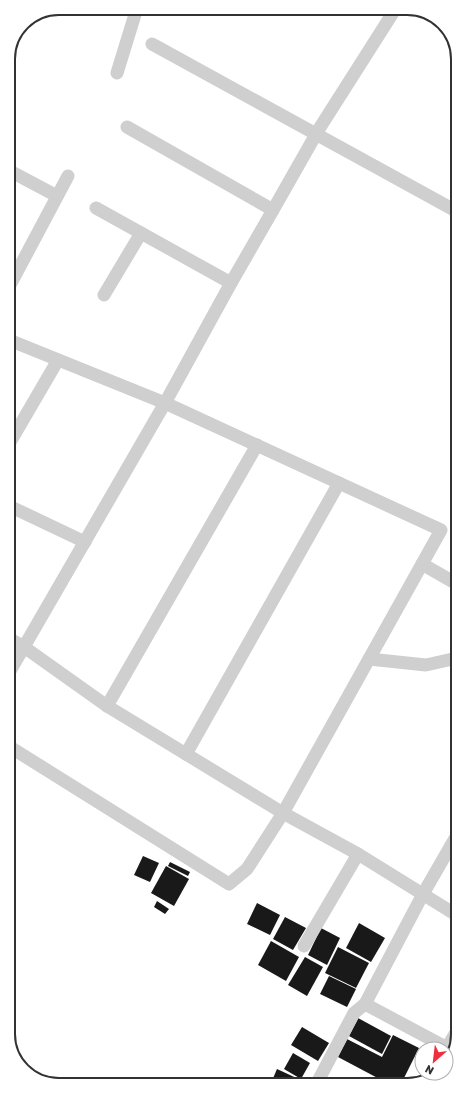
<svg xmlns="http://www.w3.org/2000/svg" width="466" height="1093" viewBox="0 0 466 1093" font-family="Rubik,sans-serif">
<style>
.building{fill:#191919}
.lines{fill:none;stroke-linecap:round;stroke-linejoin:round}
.street{stroke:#cfcfcf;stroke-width:13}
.rim{fill:none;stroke:#323232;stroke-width:2}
</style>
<rect width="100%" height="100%" fill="#fff"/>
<g class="building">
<polygon points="143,856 159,863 150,882 134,875"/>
<polygon points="170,862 190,872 188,876 168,866"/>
<polygon points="166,866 189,879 174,906 151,893"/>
<polygon points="157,901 169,909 165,914 154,907"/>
<polygon points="257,903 280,915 270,935 247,924"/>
<polygon points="285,917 306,928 293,950 273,939"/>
<polygon points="359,923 385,938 371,962 346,948"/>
<polygon points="321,928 340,938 327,965 308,955"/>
<polygon points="271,941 299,957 286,981 258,965"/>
<polygon points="338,947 369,963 356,988 325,973"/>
<polygon points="305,957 323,967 307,996 288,985"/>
<polygon points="329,976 356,989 347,1007 320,994"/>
<polygon points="358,1018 391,1036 382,1054 349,1036"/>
<polygon points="302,1027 329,1043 318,1061 291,1045"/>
<polygon points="393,1035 419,1048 402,1082 387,1083 338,1057 347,1039 382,1057"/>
<polygon points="293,1053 310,1063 301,1079 284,1069"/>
<polygon points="277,1069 305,1082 304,1083 271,1083"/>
</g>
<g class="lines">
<g class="street">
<polyline points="152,44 456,211"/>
<polyline points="117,73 137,8"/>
<polyline points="127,127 273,210"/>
<polyline points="8,170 57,196"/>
<polyline points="96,208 231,283"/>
<polyline points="9,287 68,176"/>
<polyline points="104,295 141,233"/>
<polyline points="9,340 165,403 441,530 283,813 107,706 24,647 10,639"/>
<polyline points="9,444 58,360"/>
<polyline points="9,506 85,542"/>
<polyline points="422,564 457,584"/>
<polyline points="369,659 426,665 457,658"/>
<polyline points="10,671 165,403 231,283 273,210 319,129 396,8"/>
<polyline points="107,706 257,445"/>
<polyline points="10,747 229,884 247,869 283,813 358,854 458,916"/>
<polyline points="186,754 339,483"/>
<polyline points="304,946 358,854"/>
<polyline points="365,1004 453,1051"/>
<polyline points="446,1049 458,1029"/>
<polyline points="428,1080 432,1073"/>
<polyline points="317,1083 354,1013 365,1004 423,894 457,835"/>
</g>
</g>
<path d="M0 0H466V1093H0ZM59 15H407A44 44 0 0 1 451 59V1034A44 44 0 0 1 407 1078H59A44 44 0 0 1 15 1034V59A44 44 0 0 1 59 15Z" fill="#fff" fill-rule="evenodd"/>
<path class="rim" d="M59 15H407A44 44 0 0 1 451 59V1034A44 44 0 0 1 407 1078H59A44 44 0 0 1 15 1034V59A44 44 0 0 1 59 15Z"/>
<g transform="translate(434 1061) rotate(208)"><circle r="19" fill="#ffffff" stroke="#adadad"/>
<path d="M0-3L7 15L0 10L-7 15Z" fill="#f02e3e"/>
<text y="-6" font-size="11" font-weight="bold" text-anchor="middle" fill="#323232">N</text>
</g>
</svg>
